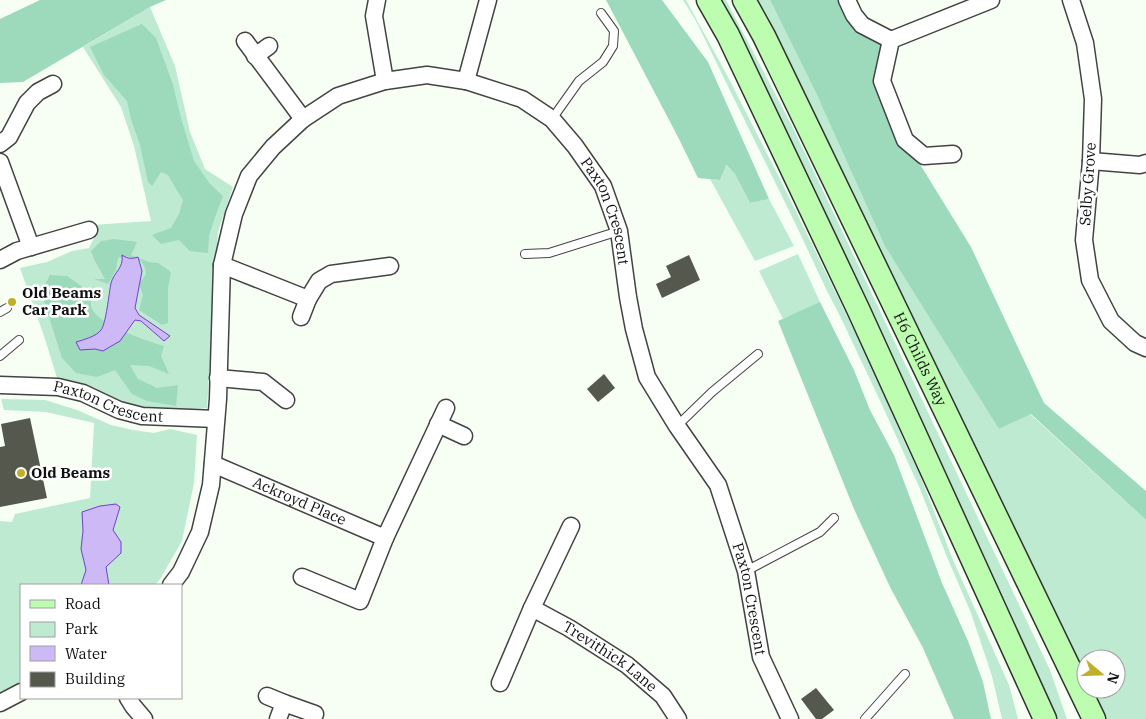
<svg xmlns="http://www.w3.org/2000/svg" width="1146" height="719" viewBox="0 0 1146 719" font-family="'IBM Plex Serif',serif">
<style>
.green{fill:#bdead0;fill-rule:evenodd}
.forest{fill:#9cdabb}
.water{fill:#ccb9f6;stroke:#7141cc}
.building{fill:#55594d}
.lines{fill:none;stroke-linecap:round;stroke-linejoin:round}
.lane-casing{stroke:#434343;stroke-width:10}
.street-casing{stroke:#434343;stroke-width:19}
.secondary-casing{stroke:#323232;stroke-width:25}
.lane{stroke:#fff;stroke-width:8}
.street{stroke:#fff;stroke-width:16}
.secondary{stroke:#bdfdb0;stroke-width:22}
.poi-dot{fill:#c0b029;stroke:#fff;stroke-width:2}
.labels{text-anchor:middle;stroke-width:5;stroke-linejoin:round;paint-order:stroke}
.street-label{font-size:15px;fill:#101010;stroke:#fff}
.poi-label{font-size:15px;font-weight:bold;fill:#101010;stroke:#fff;text-anchor:start}
</style>
<rect width="100%" height="100%" fill="#f7fff4"/>
<g class="green">
<polygon points="683,0 686,0 728,77 781,181 877,377 901,435 919,473 953,560 1009,685 1018,719 1002,719 992,676 971,613 947,557 920,489 882,405 840,316 827,291 797,227 696,21"/>
<polygon points="715,0 726,0 792,126 826,197 1050,670 1067,719 1047,719"/>
<path d="M746,0H770L818,97L999,429L1030,414L1146,520V719H1094ZM1086,659H1116V689H1086Z"/>
<polygon points="150,7 175,66 190,132 205,169 233,187 218,232 207,408 154,412 123,404 95,388 58,381 44,336 20,268 47,262 72,251 89,248 95,236 92,225 151,221 134,146 121,107 83,47"/>
<polygon points="725,165 735,174 750,203 769,199 794,246 755,261 710,179 720,180"/>
<polygon points="798,254 820,302 801,312 783,319 759,271"/>
<polygon points="1,399 45,400 77,410 111,425 133,430 154,433 170,429 197,435 194,483 182,541 160,579 155,585 21,585 21,684 0,694 0,521 12,522 15,514 90,498 94,423 46,412 4,410"/>
</g>
<g class="forest">
<polygon points="40,0 166,0 150,7 23,82 0,83 0,19"/>
<polygon points="606,0 662,0 708,62 769,199 750,203 735,174 726,165 720,180 698,178 678,137"/>
<polygon points="770,0 845,0 891,40 882,81 905,140 971,247 1044,403 1146,491 1146,520 1031,414 999,429 885,246 818,97"/>
<polygon points="142,24 156,38 173,85 181,118 194,161 210,184 223,196 215,217 209,236 208,253 190,251 179,240 161,244 152,235 171,228 179,214 183,200 176,189 168,175 161,172 152,186 148,182 140,145 131,119 127,101 104,75 90,47"/>
<polygon points="114,239 137,242 131,255 149,262 158,263 171,272 168,288 168,323 162,325 139,310 143,295 139,284 146,274 145,268 141,261 127,256 118,258 116,270 108,284 94,279 105,279 95,261 91,251 101,241"/>
<path d="M50,275L67,276L91,293C91,298 90,305 92,309C99,325 147,341 164,346L161,356L169,374L149,366L130,365L138,379L157,388L178,385L176,406L147,401L132,394L115,370L97,377L76,373L62,358L41,292Z"/>
<polygon points="820,302 854,370 870,410 894,455 942,583 968,641 983,682 991,719 954,719 923,648 890,587 854,509 778,321"/>
</g>
<g class="water">
<path d="M122,255C128,259 132,259 138,257L142,271L135,308L139,315L170,336L164,341L141,321L135,320L120,341L103,351L95,349L80,350L76,342C83,340 97,336 101,330C106,324 109,293 111,283C114,272 124,268 122,255Z"/>
<polygon points="116,504 120,507 113,530 121,542 121,553 106,567 109,585 81,585 86,570 81,549 83,531 82,512 100,506"/>
</g>
<g class="building">
<polygon points="689,255 700,280 662,298 656,284 671,277 666,266"/>
<polygon points="604,374 615,388 598,402 587,389"/>
<polygon points="30,418 47,498 0,507 0,447 5,446 1,424"/>
<polygon points="816,688 834,710 822,719 816,719 801,699"/>
</g>
<g class="lines">
<defs>
<g id="lane">
<polyline points="552,119 579,81 603,62 613,46 614,31 601,13"/>
<polyline points="525,254 549,253 619,231"/>
<polyline points="0,312 7,308"/>
<polyline points="0,356 19,340"/>
<polyline points="677,426 712,392 758,354"/>
<polyline points="746,571 820,532 834,518"/>
<polyline points="865,719 905,674"/>
</g>
<g id="street">
<polyline points="377,0 374,16 385,81"/>
<polyline points="847,0 854,15 862,25 891,40"/>
<polyline points="1071,0 1085,43 1093,99 1091,161 1084,240 1090,280 1111,321 1135,343 1146,348"/>
<polyline points="245,41 303,119"/>
<polyline points="255,56 269,46"/>
<polyline points="466,81 488,0"/>
<polyline points="0,144 9,137 27,103 38,92 53,84"/>
<polyline points="953,154 924,156 905,140 882,81 891,40 991,0"/>
<polyline points="1091,161 1140,165 1146,163"/>
<polyline points="0,162 31,247"/>
<polyline points="0,260 17,251 89,230"/>
<polyline points="222,265 308,299 319,281 331,274 390,266"/>
<polyline points="301,317 308,299"/>
<polyline points="218,378 263,382 286,400"/>
<path id="s1" d="M0,385L58,387L83,393L119,410L142,416L216,419"/>
<polyline points="438,424 464,436"/>
<path id="s2" d="M213,464L385,538"/>
<polyline points="302,577 360,601 385,538 446,408"/>
<path id="s3" d="M171,585L181,572L200,532L211,485L218,399L222,265L234,214L249,176L273,147L303,119L338,96L385,81L427,75L466,81L522,99L552,119L575,146L603,186L619,231L628,297L634,329L647,377L677,426L718,485L746,571L761,657L790,719"/>
<path id="s4" d="M532,608L569,628L627,665L663,696L678,719"/>
<polyline points="500,683 532,608 571,526"/>
<polyline points="267,696 284,703"/>
<polyline points="128,698 133,706 144,719"/>
<polyline points="0,703 21,692"/>
<polyline points="278,719 284,703 315,714"/>
</g>
<g id="secondary">
<polyline points="708,0 728,35 858,309 1045,719"/>
<path id="s5" d="M744,0L764,36L1094,719"/>
</g>
</defs>
<use href="#lane" class="lane-casing"/>
<use href="#street" class="street-casing"/>
<use href="#secondary" class="secondary-casing"/>
<use href="#lane" class="lane"/>
<use href="#street" class="street"/>
<use href="#secondary" class="secondary"/>
</g>
<g class="poi-dot">
<circle cx="12" cy="302" r="5"/>
<circle cx="21" cy="473" r="5"/>
</g>
<g class="labels">
<g class="street-label">
<text transform="translate(1088 184) rotate(-86)" y="5">Selby Grove</text>
<text dy="5" stroke="none"><textPath href="#s3" startOffset="878">Paxton Crescent</textPath></text>
<text dy="5" stroke="none"><textPath href="#s5" startOffset="400">H6 Childs Way</textPath></text>
<text dy="5" stroke="none"><textPath href="#s1" startOffset="111">Paxton Crescent</textPath></text>
<text dy="5" stroke="none"><textPath href="#s2" startOffset="94">Ackroyd Place</textPath></text>
<text dy="5" stroke="none"><textPath href="#s3" startOffset="1298">Paxton Crescent</textPath></text>
<text dy="5" stroke="none"><textPath href="#s4" startOffset="92">Trevithick Lane</textPath></text>
</g>
<g class="poi-label">
<text x="22" y="298">Old Beams<tspan x="22" dy="17">Car Park</tspan></text>
<text x="31" y="478">Old Beams</text>
</g>
</g>
<rect x="20" y="584" width="162" height="115" fill="#ffffff" stroke="#9f9f9f"/>
<rect x="30" y="600" width="25" height="8" fill="#bdfdb0" stroke="#9f9f9f"/>
<text x="65" y="609" font-size="15" fill="#101010">Road</text>
<rect x="30" y="622" width="25" height="15" fill="#bdead0" stroke="#9f9f9f"/>
<text x="65" y="634" font-size="15" fill="#101010">Park</text>
<rect x="30" y="646" width="25" height="15" fill="#ccb9f6" stroke="#9f9f9f"/>
<text x="65" y="659" font-size="15" fill="#101010">Water</text>
<rect x="30" y="672" width="25" height="15" fill="#55594d" stroke="#9f9f9f"/>
<text x="65" y="684" font-size="15" fill="#101010">Building</text>
<g transform="translate(1101 674) rotate(109)"><circle r="24" fill="#ffffff" stroke="#9f9f9f"/>
<path d="M0-4L9 19L0 12L-9 19Z" fill="#c0b029"/>
<text y="-8" font-size="14" font-weight="bold" text-anchor="middle" fill="#101010">N</text>
</g>
</svg>
